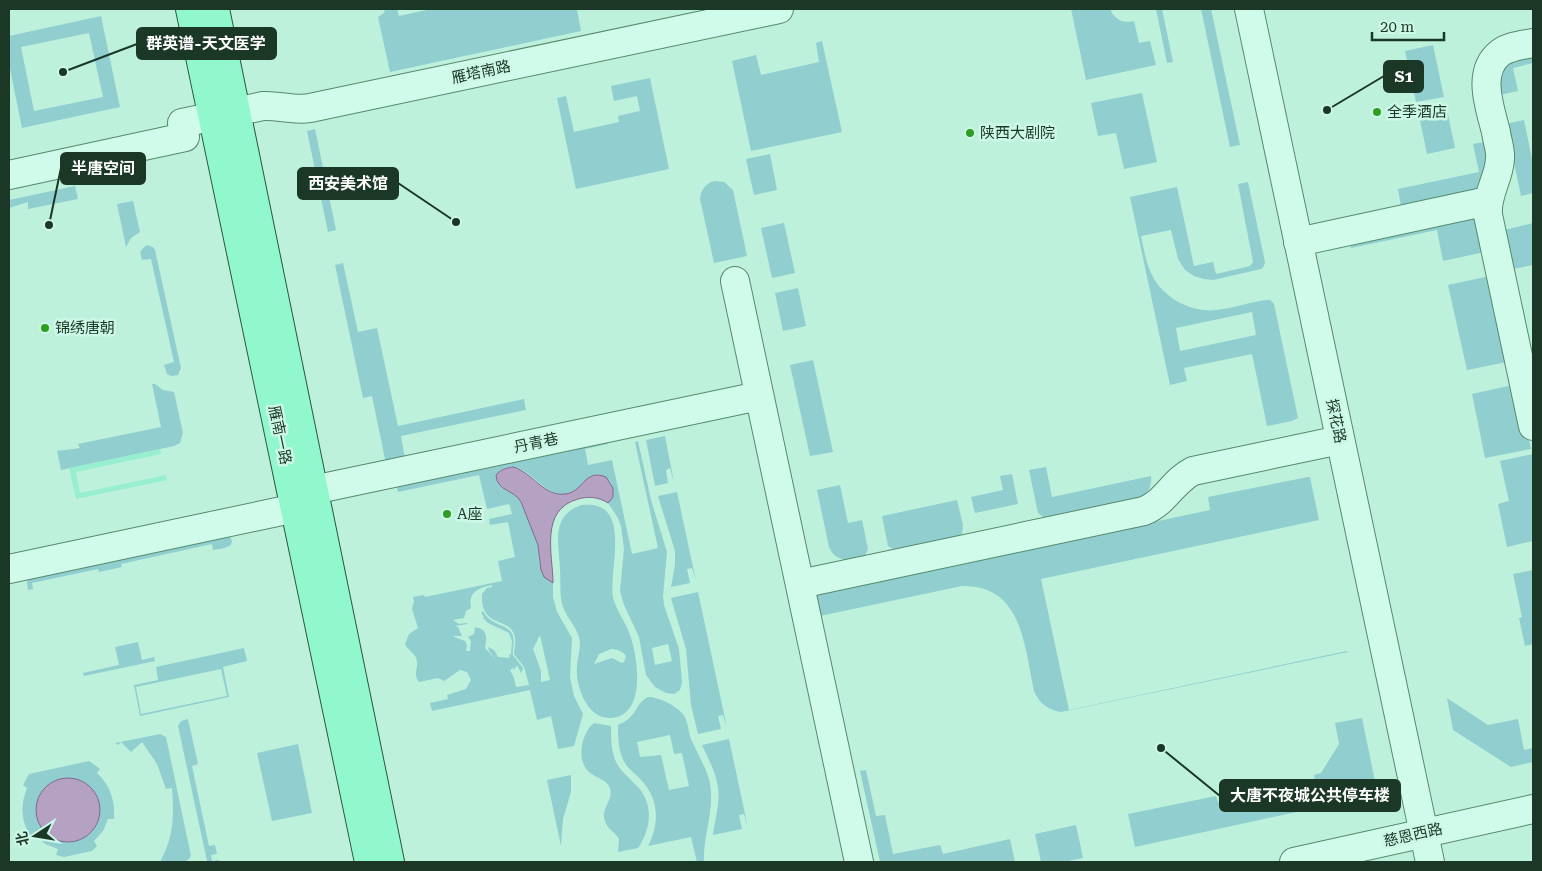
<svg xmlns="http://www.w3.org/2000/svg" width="1542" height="871" viewBox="0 0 1542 871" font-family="'Roboto Serif','Noto Sans SC',serif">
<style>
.green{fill:#90cecf;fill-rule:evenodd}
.sand{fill:#97efcf}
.water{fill:#b5a1c2;stroke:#826890}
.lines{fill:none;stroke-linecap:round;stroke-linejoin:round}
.minor-casing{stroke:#558a6c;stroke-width:30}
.major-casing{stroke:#2a573a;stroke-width:30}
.minor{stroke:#d0fbea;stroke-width:28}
.major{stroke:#91f8cd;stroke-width:28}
.poi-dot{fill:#2e9d21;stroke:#cdf8e7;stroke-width:2}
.labels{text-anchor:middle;stroke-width:5;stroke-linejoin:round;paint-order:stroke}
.street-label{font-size:15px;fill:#1b3826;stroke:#cdf8e7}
.poi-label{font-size:15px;fill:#1b3826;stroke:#cdf8e7;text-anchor:start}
.leader{fill:none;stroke:#1b3826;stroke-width:2}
.callout-dot{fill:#1b3826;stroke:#cdf8e7;stroke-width:2}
.callout{fill:#1b3826;stroke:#1b3826;stroke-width:2}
.callout-label{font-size:16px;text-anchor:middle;font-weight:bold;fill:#fff}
</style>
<rect width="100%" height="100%" fill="#bdf1dc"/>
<g class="green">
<polygon points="385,9 397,9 399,16 431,9 577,9 581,31 390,72 378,17 384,13"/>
<path d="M1071,9H1110C1114,19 1123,24 1134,21L1139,43L1150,41L1156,65L1086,80Z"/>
<polygon points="1156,9 1162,9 1173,62 1167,63"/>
<polygon points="1201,9 1211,9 1240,145 1230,147"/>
<path d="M101,16L120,107L22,128L9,64V36ZM89,33L103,97L34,111L21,47Z"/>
<polygon points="822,41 842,132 751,151 732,61 756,55 761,75 819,62 816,43"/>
<polygon points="1433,45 1444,97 1416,102 1405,51"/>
<polygon points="1533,50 1533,63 1513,68 1518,91 1495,96 1496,69"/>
<polygon points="650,78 669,169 576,189 557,98 566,96 574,132 619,122 618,116 640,111 637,96 614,101 611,86"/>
<polygon points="1142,93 1157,162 1124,169 1116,133 1098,136 1091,103"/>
<polygon points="1446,105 1455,148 1427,154 1418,111"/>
<polygon points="1524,120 1533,164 1533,193 1521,196 1506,124"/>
<polygon points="315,129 336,230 328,232 307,131"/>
<polygon points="1490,141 1482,190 1402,212 1398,189 1479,172 1473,144"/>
<polygon points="770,154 777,190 754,195 746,159"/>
<path d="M714,181L724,182L733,190L747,256L714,263L700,199C701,190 705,184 714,181Z"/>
<path d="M1248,182L1265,262L1264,266L1261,269L1213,280L1204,279L1194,276L1185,270L1178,259L1171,230L1141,236C1144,250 1146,264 1153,277C1165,299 1192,313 1217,310C1234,308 1250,302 1266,300H1270L1274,304L1298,418L1292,421L1267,426L1252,354L1184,368L1187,381L1170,385L1130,197L1177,187L1194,266L1213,262L1216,274L1250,266L1253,262L1238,184ZM1252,312L1256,335L1180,351L1176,328Z"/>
<polygon points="75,186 78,199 28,209 28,202 9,208 9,200"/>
<polygon points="133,201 140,232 131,238 126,247 117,204"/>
<polygon points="1474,213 1489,251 1443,261 1437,230 1351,248 1349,239"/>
<polygon points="784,223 795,273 772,278 761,228"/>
<polygon points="1533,223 1533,265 1508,270 1500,231"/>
<polygon points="147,245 153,247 155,250 181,368 178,375 171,376 167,374 164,365 174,362 151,259 142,260 140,252 143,248"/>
<polygon points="343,263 358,332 377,328 398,426 524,399 526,410 401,436 405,459 386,464 372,396 363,398 335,265"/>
<polygon points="1494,275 1512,361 1467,370 1448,285"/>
<polygon points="798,288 806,326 783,331 775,293"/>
<polygon points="813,360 833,452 810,456 790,365"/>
<polygon points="152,384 155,384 163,390 174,392 183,433 180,443 174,446 61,470 57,451 80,448 78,444 161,427"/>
<polygon points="1517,384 1531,449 1485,458 1472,394"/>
<polygon points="665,436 674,482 670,468 666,470 668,483 655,486 646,440"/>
<path d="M607,439L608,444L585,449L588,465L612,460L632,554L658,548L635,442L638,441L651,500L667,552L663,596L664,605L679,649L682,682L680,690L674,694L666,693L655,687L646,675L639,637L624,605L620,591L624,549L621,526L618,518L608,503L613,497V488L611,483L591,476C582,481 577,493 566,494C540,498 526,454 499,471L506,491C510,492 514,493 517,496C525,504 535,534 538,546C541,561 537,575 553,583V597L557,612L572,638L570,677L574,696L583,714L574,746L558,749L551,716L537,720L530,690L432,711L430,703L448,699L447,695L466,689L471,680L467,672L460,670L444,681L438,678L419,682C413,675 418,669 417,661C416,653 408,651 405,644L409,634L418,628L412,609L414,601L413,597L424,595L425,597L502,581L498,561L515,557L508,522L490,525L489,519L512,514L509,504L487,509L479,475L398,492L396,484ZM492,585V587L487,588L482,594C480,628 508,617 514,634C517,641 514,648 514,654L524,667L529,685L516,687L514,678L510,670L513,668L514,670L517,665L521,673L523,668L513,655C512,649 515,642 513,636C509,623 491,627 483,611L481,613L484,617L483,618L488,623L509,633L512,641L511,654L509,655L510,658L498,657L494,650L488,647L489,651L498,662L485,648C487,638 488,629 475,627L474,634L468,637L471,641L470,651H466L467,645L465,641L454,637V636H462L458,627L455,626L468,624L466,623L459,624L453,620L464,618L466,611L471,608C468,592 478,588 492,585ZM540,635L550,680L541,682V671L533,649ZM668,644L672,661L655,665L652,648Z"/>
<polygon points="1533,454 1533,541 1507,547 1498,504 1509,501 1500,461"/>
<path d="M1046,467L1052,497L1151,476C1152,486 1149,493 1140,498L1045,518L1038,513L1029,470Z"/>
<polygon points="1012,474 1018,504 975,513 971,497 1003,490 1000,476"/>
<path d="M1308,477H1310L1319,520L1041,579L1069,710L1347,651L1348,652L1061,712C1048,710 1039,703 1034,691C1024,646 1023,585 962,586L820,616L816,594L1210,510L1208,497Z"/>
<path d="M840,485L848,523L862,520L868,549L865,556C850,560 837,564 829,547L817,490Z"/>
<polygon points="677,492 696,581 692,568 687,569 690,583 671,587 675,565 675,551 658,496"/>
<polygon points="957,500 963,525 962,534 959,536 895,550 888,546 882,516"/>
<path d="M582,505C634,499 608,571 613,597C616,611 626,622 630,635C638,657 647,717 610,718C587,719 575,685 577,667C577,657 582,647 579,637C576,626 567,618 563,607C559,595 561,582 560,569C559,544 550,515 582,505ZM611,649C617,649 622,651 626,656L624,662L622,663L612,658L594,664L599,654Z"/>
<path d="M229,536C239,547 221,549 213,550L212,544L121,564L122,567L99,572L98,569L32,583L33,589L28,590L27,582L30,577Z"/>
<polygon points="1533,570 1533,644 1525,646 1519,618 1522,617 1513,574"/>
<polygon points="698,592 727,728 723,715 718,716 721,729 698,734 691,705 686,649 671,598"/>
<polygon points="138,642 142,660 154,657 155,661 84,676 83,673 119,665 115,647"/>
<path d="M244,648L247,661L223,667L229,697L140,716L134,685L158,680L156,667ZM221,669L227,696L141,714L136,687Z"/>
<path d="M648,697C659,697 675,705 682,713C688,719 688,731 691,739C698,756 711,774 711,793C712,816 703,839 704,862H697L691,837L648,846C660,823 659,799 641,780C636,774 629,770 625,763C618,752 618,737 618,725C637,718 635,703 648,697ZM670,735L674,754L682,753L689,786L669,790L661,755L640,757L637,742Z"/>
<polygon points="1447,698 1488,725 1518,719 1524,750 1533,748 1533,762 1511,767 1453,730"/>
<polygon points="1362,718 1376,786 1374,791 1370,796 1135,847 1128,814 1216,796 1218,802 1315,781 1314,775 1321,773 1339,744 1335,723"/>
<polygon points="188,719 198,764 192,766 209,846 215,845 217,854 211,855 212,861 219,860 219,862 207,861 178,726 181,721"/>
<path d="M594,723L611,726C611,739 611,752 617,764C623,774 631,779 638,787C654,805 651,829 638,848L618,852L619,839C615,832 607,829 605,821C600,809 614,800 610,788C607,779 595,778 589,772C576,761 581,733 594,723Z"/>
<path d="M160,734L166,737L191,856C186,866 170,862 160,862C174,835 174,818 172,788L166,789L157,764L142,742L131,752L121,742L118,745L115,743Z"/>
<path d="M729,739L748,828L744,814L739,815L742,829L713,835C714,825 717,814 718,804C721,782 711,764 702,745Z"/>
<polygon points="298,744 312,813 272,821 257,753"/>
<path d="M89,761L100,769L97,773C111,786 115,801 114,819H108L103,831L94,841L97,846L92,851L64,857L56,855L58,849L45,844L36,834L31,837C21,821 20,806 27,788L23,785L29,774Z"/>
<polygon points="866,770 876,816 885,815 893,854 940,845 943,854 1010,839 1015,862 880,862 860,771"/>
<polygon points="571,775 571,792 563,819 561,846 547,780"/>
<polygon points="1076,825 1083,858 1063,862 1041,862 1035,834"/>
</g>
<polygon class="sand" points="160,449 161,454 76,472 80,493 166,475 167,480 76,499 69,468"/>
<g class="water">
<path d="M513,467C532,472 544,497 565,494C583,493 584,468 606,477L613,488V497L608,503C599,497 588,496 578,499C539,510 553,555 553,583L544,577L541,570L538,545L521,502C514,489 497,492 496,475C501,469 506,468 513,467Z"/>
<circle cx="68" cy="810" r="32"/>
</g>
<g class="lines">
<defs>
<g id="minor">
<polyline points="1249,9 1430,862"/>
<path d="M1533,43C1523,45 1509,46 1500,53C1476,72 1490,108 1496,132C1497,141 1501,150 1500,159C1499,179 1486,194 1488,215L1533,426"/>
<path d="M182,123L263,106C279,105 294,111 310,108L779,9"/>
<polyline points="9,175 185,137"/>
<polyline points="1298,242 1488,201"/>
<polyline points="735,281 859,862"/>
<polyline points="313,490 759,396"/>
<polyline points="9,569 296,508"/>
<path d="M800,584L1144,511C1165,503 1173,481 1193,471L1340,440"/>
<polyline points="1294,862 1533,809"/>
</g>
<g id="major">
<polyline points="190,9 369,862"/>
<polyline points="215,9 390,862"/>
</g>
</defs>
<use href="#minor" class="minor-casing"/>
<use href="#major" class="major-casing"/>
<use href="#minor" class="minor"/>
<use href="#major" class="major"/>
</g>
<g class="poi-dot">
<circle cx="1377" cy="112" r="5"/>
<circle cx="970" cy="133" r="5"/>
<circle cx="45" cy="328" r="5"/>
<circle cx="447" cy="514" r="5"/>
</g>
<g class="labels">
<g class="street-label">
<text transform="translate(481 72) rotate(-12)" y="5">雁塔南路</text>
<text transform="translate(1336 421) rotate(78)" y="5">探花路</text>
<text transform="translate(280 435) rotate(78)" y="5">雁南一路</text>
<text transform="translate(536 443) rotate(-12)" y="5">丹青巷</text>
<text transform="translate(1413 835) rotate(-13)" y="5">慈恩西路</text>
</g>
<g class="poi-label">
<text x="1387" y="117">全季酒店</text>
<text x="980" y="138">陕西大剧院</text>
<text x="55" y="333">锦绣唐朝</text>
<text x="457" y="519">A座</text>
</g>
</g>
<path class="leader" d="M63 72L137 44M1327 110L1384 76M49 225L61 168M456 222L398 183M1161 748L1220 796"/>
<g class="callout-dot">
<circle cx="63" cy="72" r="5"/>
<circle cx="1327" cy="110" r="5"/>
<circle cx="49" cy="225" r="5"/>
<circle cx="456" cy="222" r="5"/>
<circle cx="1161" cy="748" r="5"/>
</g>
<g class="callout">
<rect x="137" y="28" width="139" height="31" rx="5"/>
<rect x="1384" y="61" width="39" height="31" rx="5"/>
<rect x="61" y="153" width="84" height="31" rx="5"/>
<rect x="298" y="168" width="100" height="31" rx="5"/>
<rect x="1220" y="780" width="180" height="31" rx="5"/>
</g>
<g class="callout-label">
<text x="206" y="49">群英谱-天文医学</text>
<text x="1404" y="82">S1</text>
<text x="103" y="174">半唐空间</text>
<text x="348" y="189">西安美术馆</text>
<text x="1310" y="801">大唐不夜城公共停车楼</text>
</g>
<rect width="1542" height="871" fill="none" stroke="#1b3826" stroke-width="20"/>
<g transform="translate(35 836) rotate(258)" stroke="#cdf8e7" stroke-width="4" paint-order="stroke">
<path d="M0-4L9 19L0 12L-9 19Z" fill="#1b3826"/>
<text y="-8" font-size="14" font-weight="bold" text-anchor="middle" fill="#1b3826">北</text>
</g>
<path d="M1372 32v8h72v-8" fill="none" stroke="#1b3826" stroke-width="2.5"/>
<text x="1380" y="32" font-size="15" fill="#1b3826" stroke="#cdf8e7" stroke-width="4" paint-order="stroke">20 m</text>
</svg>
